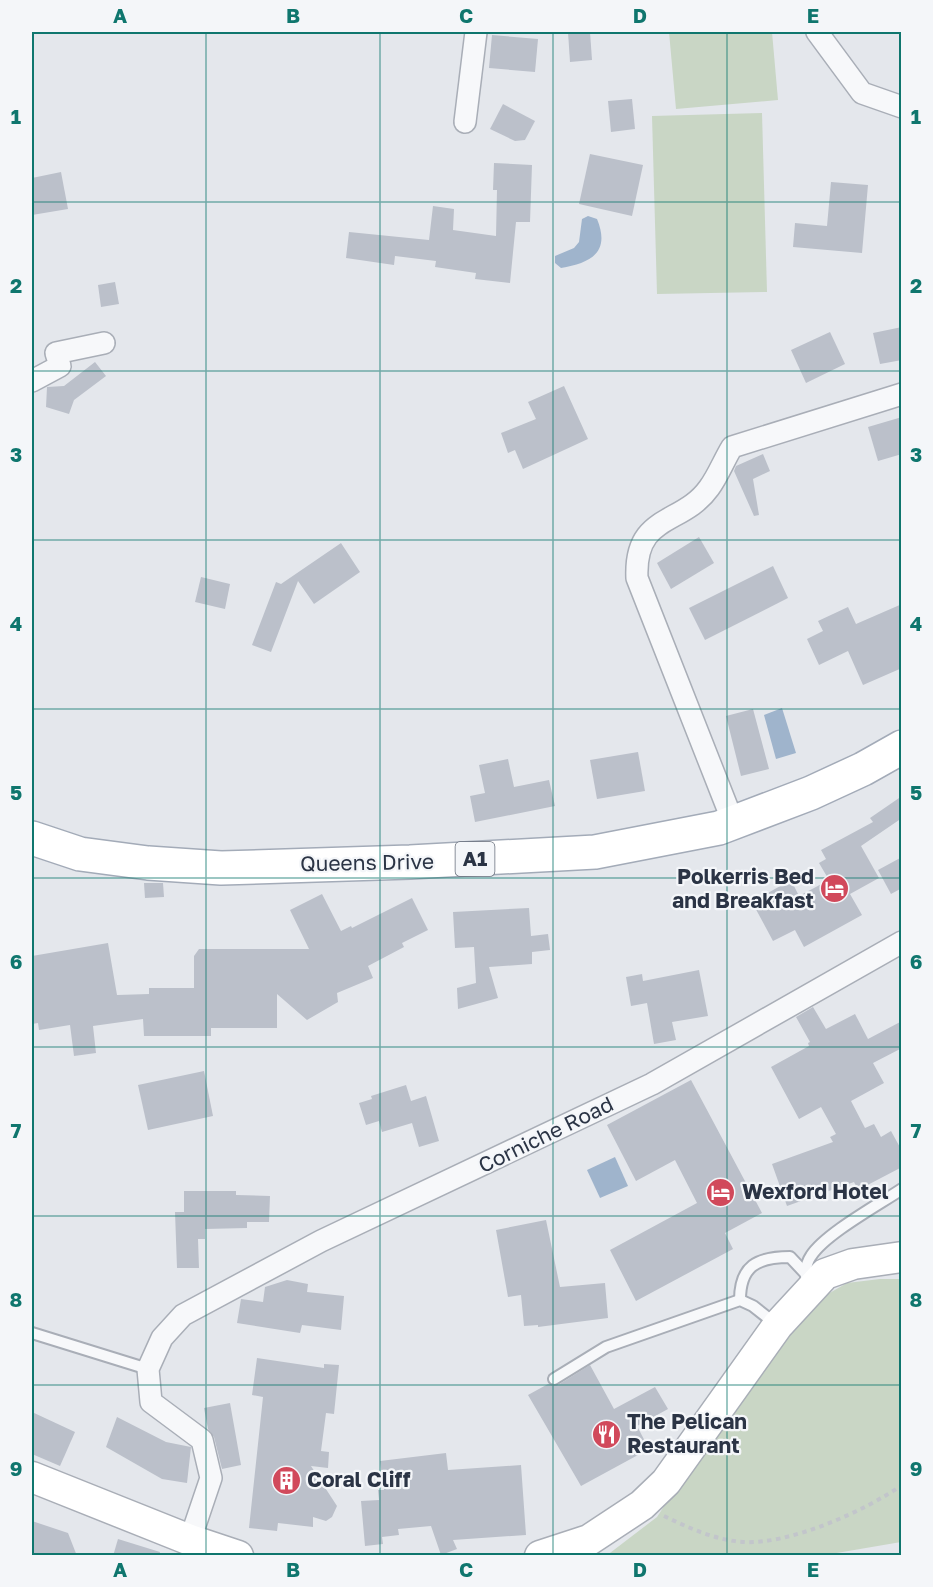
<svg xmlns="http://www.w3.org/2000/svg" width="933" height="1587" viewBox="0 0 933 1587" font-family="'Golos Text',sans-serif">
<style>
.green{fill:#c9d6c5}
.water{fill:#9fb4cc}
.building{fill:#bbc0ca}
.lines{fill:none;stroke-linecap:round;stroke-linejoin:round}
.service-casing{stroke:#a9aeb7;stroke-width:14}
.minor-casing{stroke:#a9aeb7;stroke-width:24}
.secondary-casing{stroke:#a9aeb7;stroke-width:33}
.primary-casing{stroke:#a3abb8;stroke-width:36}
.path{stroke:#c2c5cb;stroke-width:4;stroke-dasharray:4.5 4.5;stroke-linecap:butt}
.service{stroke:#f7f8fa;stroke-width:10}
.minor{stroke:#f7f8fa;stroke-width:21}
.secondary{stroke:#fff;stroke-width:30}
.primary{stroke:#fff;stroke-width:33}
.grid{fill:none;stroke:#0f766e;stroke-width:1.5;stroke-opacity:0.55}
.labels{text-anchor:middle;stroke-width:4.5;stroke-linejoin:round;paint-order:stroke}
.shield{fill:#f4f6f9;stroke:#676e7b;stroke-width:1.5}
.shield-label{font-size:20px;font-weight:bold;fill:#2b3445}
.street-label{font-size:21px;fill:#2b3445;stroke:#f4f6f9}
.poi-label{font-size:21px;font-weight:bold;fill:#2b3445;stroke:#f4f6f9;text-anchor:start}
.neatline{fill:none;stroke:#0f766e;stroke-width:2}
.grid-label{font-size:20px;text-anchor:middle;font-weight:bold;fill:#0f766e}
</style>
<rect width="100%" height="100%" fill="#e4e7ec"/>
<g class="green">
<polygon points="669,32 772,32 778,100 676,109"/>
<polygon points="762,113 767,292 657,294 652,116"/>
<polygon points="880,1279 901,1279 901,1542 825,1555 606,1556 657,1517 781,1328 807,1306 847,1283"/>
</g>
<g class="water">
<path d="M588,216L597,219C611,253 590,263 561,268L555,263V256L574,248L579,242L582,219Z"/>
<polygon points="782,708 796,753 776,759 764,715"/>
<polygon points="615,1157 628,1186 600,1198 587,1170"/>
</g>
<g class="building">
<polygon points="568,32 590,32 592,60 570,62"/>
<polygon points="492,35 538,39 535,72 489,68"/>
<polygon points="632,99 635,129 611,132 608,101"/>
<polygon points="503,104 535,121 525,140 515,141 490,129"/>
<polygon points="590,154 643,165 632,216 579,204"/>
<polygon points="494,163 532,165 530,222 516,222 510,283 475,279 476,273 435,267 436,261 395,256 394,265 346,258 349,232 429,240 433,206 454,209 453,230 496,236 497,190 493,190"/>
<polygon points="61,172 68,209 32,215 32,178"/>
<polygon points="831,182 868,185 862,253 793,247 795,223 827,226"/>
<polygon points="115,282 119,304 101,307 98,285"/>
<polygon points="902,327 902,360 880,364 873,333"/>
<polygon points="830,332 845,364 806,383 791,350"/>
<polygon points="95,362 106,376 74,400 69,414 46,407 47,387 64,386"/>
<polygon points="564,386 588,439 523,469 515,450 508,453 501,433 536,419 528,402"/>
<polygon points="902,417 902,454 878,461 868,427"/>
<polygon points="763,454 770,471 753,479 759,515 754,516 734,471 736,466"/>
<polygon points="699,537 714,563 671,589 657,563"/>
<polygon points="341,543 360,572 314,604 298,581 271,652 252,645 276,582 281,584"/>
<polygon points="773,566 788,598 705,640 689,608"/>
<polygon points="201,577 230,584 225,609 195,602"/>
<polygon points="902,604 902,668 863,685 848,651 819,665 807,639 823,631 818,621 848,607 856,624"/>
<polygon points="753,709 769,769 741,776 726,716"/>
<polygon points="638,752 645,791 597,799 590,760"/>
<polygon points="508,759 514,787 549,780 555,806 475,822 470,796 485,793 479,765"/>
<polygon points="902,796 902,818 861,846 879,878 850,894 862,915 804,947 795,930 773,941 752,902 791,880 799,896 829,880 819,863 826,859 821,850 873,822 870,818"/>
<polygon points="902,857 902,888 891,894 878,870"/>
<polygon points="144,883 163,883 164,897 145,898"/>
<polygon points="322,894 341,931 351,926 352,928 412,898 428,930 402,943 404,947 368,966 373,978 337,993 338,1002 307,1020 277,994 277,1028 211,1028 211,1036 144,1036 143,1019 93,1026 96,1053 74,1056 70,1025 39,1030 38,1023 32,1024 32,956 108,943 117,995 149,994 149,988 194,988 194,956 199,949 309,949 290,910"/>
<polygon points="529,908 531,936 548,934 550,950 532,952 532,964 489,967 498,998 458,1009 457,988 476,983 474,947 455,948 453,912"/>
<polygon points="699,970 708,1016 672,1022 676,1040 654,1044 647,1003 631,1006 626,977 642,974 643,981"/>
<polygon points="813,1007 826,1029 855,1014 868,1039 902,1021 902,1048 873,1063 884,1083 851,1101 865,1128 874,1124 881,1137 891,1131 902,1151 902,1167 858,1190 854,1182 787,1206 772,1164 833,1142 830,1137 836,1134 821,1107 799,1119 771,1067 809,1046 808,1043 810,1042 796,1017"/>
<polygon points="204,1071 213,1116 148,1130 138,1085"/>
<polygon points="691,1080 762,1213 725,1233 733,1249 636,1301 610,1250 697,1203 675,1160 636,1181 607,1125"/>
<polygon points="406,1085 411,1101 426,1096 439,1141 419,1147 412,1123 382,1132 379,1121 366,1125 359,1103 372,1099 371,1096"/>
<polygon points="184,1191 236,1191 236,1195 270,1196 269,1222 247,1222 247,1228 205,1229 205,1239 198,1239 199,1268 177,1268 175,1212 184,1212"/>
<polygon points="546,1220 560,1287 605,1283 608,1318 538,1327 538,1325 524,1326 521,1295 508,1297 496,1230"/>
<polygon points="287,1280 308,1284 307,1292 344,1296 341,1330 302,1325 300,1333 237,1323 241,1299 263,1302 265,1287"/>
<polygon points="257,1358 324,1368 324,1364 339,1365 334,1414 326,1413 321,1451 329,1452 328,1468 311,1466 337,1506 332,1517 326,1521 313,1517 313,1527 278,1523 277,1531 249,1528 263,1397 252,1395"/>
<polygon points="590,1365 614,1409 655,1387 668,1409 637,1426 649,1449 581,1486 528,1395 548,1384 558,1385"/>
<polygon points="230,1403 241,1465 222,1469 214,1437 208,1429 204,1408"/>
<polygon points="32,1412 75,1432 60,1466 32,1454"/>
<polygon points="117,1417 166,1442 191,1447 187,1483 162,1479 106,1447"/>
<polygon points="446,1453 448,1470 521,1465 526,1535 453,1540 457,1549 441,1555 431,1526 398,1529 399,1535 382,1537 383,1544 365,1546 361,1501 379,1500 378,1490 384,1490 380,1461"/>
<polygon points="32,1521 68,1533 77,1556 32,1556"/>
<polygon points="118,1539 160,1552 159,1556 113,1556"/>
</g>
<g class="lines">
<defs>
<g id="service">
<path d="M808,1288C805,1277 804,1266 811,1256C825,1234 878,1205 902,1189"/>
<path d="M740,1300C740,1266 757,1257 790,1257L805,1273"/>
<polyline points="32,1333 148,1369"/>
<polyline points="554,1379 606,1347 740,1300 753,1306 777,1325"/>
</g>
<g id="minor">
<polyline points="817,32 862,93 902,107"/>
<polyline points="465,122 476,32"/>
<polyline points="32,381 60,366 56,353 104,343"/>
<path d="M733,822L637,578C634,513 682,526 709,488C718,476 724,460 732,447L902,394"/>
<polyline points="190,1540 211,1478 202,1440 151,1402 148,1369 162,1338 183,1315 321,1241 652,1084 902,942"/>
</g>
<g id="secondary">
<polyline points="32,1477 190,1540 238,1556"/>
<polyline points="540,1556 589,1540 642,1505 666,1482 778,1325 825,1274 853,1264 902,1257"/>
</g>
<polyline id="primary" points="32,838 80,854 148,863 221,868 410,862 595,852 719,828 811,793 863,769 902,747"/>
</defs>
<use href="#service" class="service-casing"/>
<use href="#minor" class="minor-casing"/>
<use href="#secondary" class="secondary-casing"/>
<use href="#primary" class="primary-casing"/>
<path class="path" d="M664,1516C689,1528 715,1540 743,1542C789,1545 865,1511 902,1485"/>
<use href="#service" class="service"/>
<use href="#minor" class="minor"/>
<use href="#secondary" class="secondary"/>
<use href="#primary" class="primary"/>
</g>
<path class="grid" d="M206,32V1556M380,32V1556M553,32V1556M727,32V1556M32,202H902M32,371H902M32,540H902M32,709H902M32,878H902M32,1047H902M32,1216H902M32,1385H902"/>
<defs>
<symbol id="hotel-disc" viewBox="-11 -11 22 22"><circle r="9.5" fill="#d1495b" stroke="#f4f6f9"/><path d="M-6-4.5h1.5V1H6V5H4.5V3h-9V5H-6ZM-4 0a1.8 1.8 0 1 1 3.6 0ZM.5 0V-2.5h3Q6-2.5 6 0Z" fill="#fff"/></symbol>
<symbol id="restaurant-disc" viewBox="-11 -11 22 22"><circle r="9.5" fill="#d1495b" stroke="#f4f6f9"/><path d="M-5-6h1v4h1v-4h1v4h1v-4h1v5L-1.5 .5V6h-2V.5L-5-1ZM5-6V6H3V1.5H1.5Q1.5-4 5-6Z" fill="#fff"/></symbol>
<symbol id="building-disc" viewBox="-11 -11 22 22"><circle r="9.5" fill="#d1495b" stroke="#f4f6f9"/><path d="M-4-6H4V6H1V3H-1V6H-4ZM-2.5-4.3h1.7v1.8h-1.7ZM.8-4.3h1.7v1.8H.8ZM-2.5-1h1.7V.8h-1.7ZM.8-1h1.7V.8H.8Z" fill="#fff"/></symbol>
</defs>
<g fill-rule="evenodd">
<use href="#hotel-disc" x="818" y="872" width="33" height="33"/>
<use href="#hotel-disc" x="704" y="1176" width="33" height="33"/>
<use href="#restaurant-disc" x="590" y="1418" width="33" height="33"/>
<use href="#building-disc" x="270" y="1464" width="33" height="33"/>
</g>
<g class="labels">
<rect class="shield" x="455.5" y="842" width="39" height="34" rx="4.5"/>
<g class="shield-label">
<text x="475" y="866">A1</text>
</g>
<g class="street-label">
<text transform="translate(367 863) rotate(-1)" y="7">Queens Drive</text>
<text transform="translate(546 1135) rotate(-26)" y="7">Corniche Road</text>
</g>
<g class="poi-label">
<text x="814" y="884" text-anchor="end">Polkerris Bed<tspan x="814" dy="24">and Breakfast</tspan></text>
<text x="742" y="1199">Wexford Hotel</text>
<text x="627" y="1429">The Pelican<tspan x="627" dy="24">Restaurant</tspan></text>
<text x="307" y="1487">Coral Cliff</text>
</g>
</g>
<rect width="933" height="1587" fill="none" stroke="#f4f6f9" stroke-width="66"/>
<rect x="33" y="33" width="867" height="1521" class="neatline"/>
<g class="grid-label">
<text x="120" y="23">A</text>
<text x="293" y="23">B</text>
<text x="466" y="23">C</text>
<text x="640" y="23">D</text>
<text x="813" y="23">E</text>
<text x="16" y="124">1</text>
<text x="916" y="124">1</text>
<text x="16" y="293">2</text>
<text x="916" y="293">2</text>
<text x="16" y="462">3</text>
<text x="916" y="462">3</text>
<text x="16" y="631">4</text>
<text x="916" y="631">4</text>
<text x="16" y="800">5</text>
<text x="916" y="800">5</text>
<text x="16" y="969">6</text>
<text x="916" y="969">6</text>
<text x="16" y="1138">7</text>
<text x="916" y="1138">7</text>
<text x="16" y="1307">8</text>
<text x="916" y="1307">8</text>
<text x="16" y="1476">9</text>
<text x="916" y="1476">9</text>
<text x="120" y="1577">A</text>
<text x="293" y="1577">B</text>
<text x="466" y="1577">C</text>
<text x="640" y="1577">D</text>
<text x="813" y="1577">E</text>
</g>
</svg>
